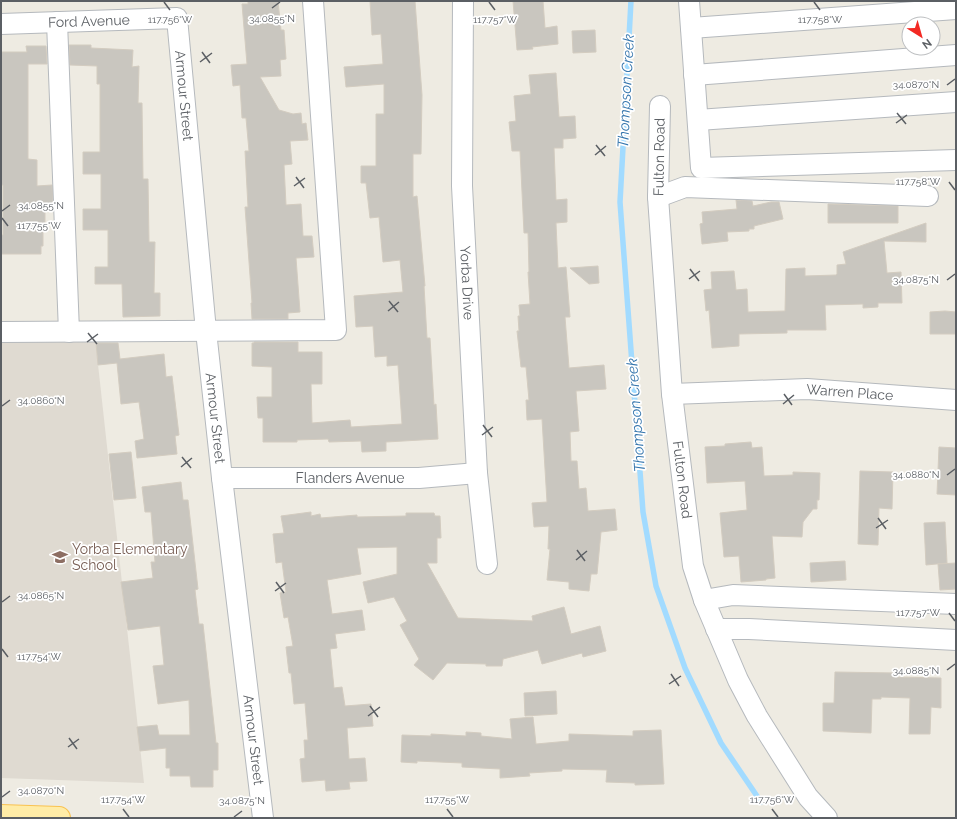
<svg xmlns="http://www.w3.org/2000/svg" width="957" height="819" viewBox="0 0 957 819" font-family="Raleway,sans-serif">
<style>
.education{fill:#dfdad1}
.lines{fill:none;stroke-linecap:round;stroke-linejoin:round}
.stream{stroke:#a2dbff;stroke-width:5.5}
.building{fill:#c9c6bf;stroke:#d3ccc0}
.minor-casing{stroke:#b5b9bd;stroke-width:22}
.major-casing{stroke:#f9c250;stroke-width:24}
.minor{stroke:#fff;stroke-width:20}
.major{stroke:#ffeca7;stroke-width:22}
.ticks{fill:none;stroke:#5b5f64;stroke-width:1.5}
.labels{text-anchor:middle;stroke-width:3.5;stroke-linejoin:round;paint-order:stroke}
.street-label{font-size:14px;fill:#5b5f64;stroke:#fff}
.education-label{font-size:14px;fill:#785e54;stroke:#fff;text-anchor:start}
.water-label{font-size:15px;font-style:italic;fill:#3676ad;stroke:#fff}
.ticks-label{font-size:10px;text-anchor:middle;fill:#5b5f64;stroke:#fff;stroke-width:3.5;stroke-linejoin:round;paint-order:stroke}
</style>
<rect width="100%" height="100%" fill="#eeebe2"/>
<polygon class="education" points="1,337 95,337 144,783 1,778"/>
<g class="lines">
<polyline class="stream" points="631,1 620,202 643,512 656,586 685,668 721,743 761,802"/>
</g>
<g class="building">
<polygon points="248,1 278,1 281,30 284,30 286,59 280,60 281,76 260,77 279,110 293,114 301,113 302,124 306,123 308,140 290,141 292,164 284,165 286,205 301,204 303,236 312,236 314,257 296,258 300,312 288,313 288,319 252,319 251,303 252,303 245,207 248,207 245,151 249,151 246,118 242,118 240,85 233,86 231,65 247,64 242,4 248,4"/>
<polygon points="370,1 415,1 422,95 421,154 413,154 413,197 417,196 425,286 424,286 427,338 430,338 434,405 436,404 438,439 386,442 386,451 362,452 361,441 329,442 328,439 297,440 297,442 263,442 263,418 258,418 257,397 272,397 272,367 252,366 252,343 254,343 254,342 298,342 298,352 322,352 322,384 311,384 312,423 350,420 351,427 402,424 398,365 387,366 387,356 375,357 373,326 356,327 354,296 403,292 400,260 383,262 379,217 370,218 366,183 361,183 361,166 376,166 376,114 384,114 384,84 346,87 344,67 383,64 381,34 372,35"/>
<polygon points="513,1 543,1 545,28 557,26 558,44 532,47 533,49 517,50"/>
<polygon points="595,30 596,52 573,53 572,31"/>
<polygon points="69,45 91,45 91,48 133,50 132,67 139,66 138,103 142,103 143,179 148,179 149,242 155,242 154,293 160,293 160,316 123,317 122,284 95,284 95,267 108,267 108,230 83,230 83,209 101,209 101,174 83,174 83,152 100,152 100,84 97,84 97,66 70,65"/>
<polygon points="26,46 46,46 47,64 28,64 28,159 37,160 37,186 52,185 53,204 45,204 45,225 43,225 43,246 41,246 41,254 1,254 1,235 3,235 3,185 1,185 1,52 27,52"/>
<polygon points="556,73 559,117 575,116 576,138 563,139 563,148 554,148 556,200 567,199 567,222 556,223 558,268 566,267 570,317 565,317 569,368 604,365 606,389 576,391 579,431 570,432 571,461 577,461 579,489 586,488 588,511 615,509 617,530 601,532 597,574 591,574 589,591 569,589 569,582 547,580 550,549 548,549 549,526 534,527 532,503 547,502 542,419 527,420 526,400 529,400 526,367 521,367 517,331 519,331 518,316 520,316 519,305 530,304 528,272 529,272 528,233 524,233 520,151 512,151 509,122 516,121 514,96 531,94 529,75"/>
<polygon points="736,200 752,201 753,206 771,202 779,202 783,219 754,226 754,229 749,229 749,231 727,232 728,241 702,244 700,224 703,223 702,212 737,209"/>
<polygon points="828,204 898,206 898,223 828,223"/>
<polygon points="926,223 926,242 884,241 887,273 901,272 902,303 878,303 878,307 863,308 863,304 825,305 826,330 787,330 787,333 739,334 739,346 712,348 709,310 706,311 704,290 712,289 711,272 734,271 736,290 747,289 748,312 785,311 786,269 805,268 805,276 836,275 837,274 837,265 846,264 843,252"/>
<polygon points="598,266 599,283 589,284 570,268"/>
<polygon points="945,311 956,312 956,334 930,334 930,312"/>
<polygon points="96,343 118,343 120,359 164,354 166,377 172,376 179,435 175,436 177,454 137,458 135,441 144,439 139,402 121,404 117,363 98,365"/>
<polygon points="751,442 752,448 762,447 764,476 793,475 793,472 820,473 819,500 817,500 817,509 813,509 803,522 802,537 772,536 775,578 766,579 766,580 741,582 739,556 724,557 720,513 747,510 745,481 707,483 705,447 725,446 725,444"/>
<polygon points="939,447 956,448 956,495 937,494"/>
<polygon points="131,452 136,498 114,500 109,454"/>
<polygon points="860,471 893,472 892,509 879,508 878,545 858,544"/>
<polygon points="181,482 183,500 188,500 198,589 195,590 199,624 203,624 216,743 218,743 218,770 213,770 213,787 191,787 190,776 170,776 170,768 166,768 166,748 140,751 137,727 157,725 159,735 190,735 189,700 158,704 153,666 164,665 160,626 128,630 121,582 153,578 151,562 155,562 151,512 145,512 142,487"/>
<polygon points="311,512 311,516 320,514 321,518 357,515 357,517 406,516 406,513 434,513 435,516 440,516 441,538 437,538 437,563 427,563 458,618 533,621 532,616 564,607 571,634 600,626 606,651 583,657 582,653 542,664 538,650 503,659 502,666 486,666 486,664 447,663 433,680 414,665 419,659 400,625 407,621 394,597 368,603 363,582 397,574 397,547 357,548 361,574 327,580 332,614 362,610 365,630 335,634 337,648 330,649 334,688 342,687 345,706 371,704 373,726 347,728 349,759 365,758 367,781 349,782 350,789 326,791 325,780 302,782 300,759 305,758 304,740 308,740 305,703 294,704 291,673 289,673 286,647 293,646 288,617 284,618 280,593 286,592 282,562 276,563 273,534 284,533 281,516"/>
<polygon points="945,522 947,563 926,565 924,523"/>
<polygon points="845,561 846,580 811,582 810,563"/>
<polygon points="956,563 956,589 940,590 938,564"/>
<polygon points="835,672 896,673 896,677 941,678 941,708 931,707 930,734 909,734 910,698 881,697 881,699 872,699 871,733 823,731 823,703 834,703"/>
<polygon points="556,691 557,714 525,716 524,693"/>
<polygon points="533,717 536,744 569,741 569,734 633,736 633,731 661,730 664,784 635,785 635,783 606,782 607,770 562,769 562,771 529,773 530,776 500,778 500,769 462,767 462,763 417,761 417,763 401,762 402,735 431,736 431,734 466,736 466,732 481,733 481,736 512,739 510,719"/>
</g>
<g class="lines">
<defs>
<g id="minor">
<path id="s1" d="M463,1L462,186L477,473L487,564"/>
<polyline points="689,1 701,168 956,160"/>
<polyline points="57,22 69,332"/>
<path id="s2" d="M1,24L177,18L206,331L222,478L263,818"/>
<polyline points="691,28 956,9"/>
<polyline points="694,75 956,55"/>
<path id="s3" d="M660,106L658,197L672,394L693,566L704,600L738,680L757,716L808,797L827,818"/>
<polyline points="698,120 956,102"/>
<polyline points="658,197 685,187 928,196"/>
<polyline points="1,332 336,330 313,1"/>
<path id="s4" d="M672,394L807,389L956,400"/>
<path id="s5" d="M222,478H419L477,473"/>
<polyline points="704,600 733,595 956,604"/>
<polyline points="716,629 749,629 956,640"/>
</g>
<polyline id="major" points="1,816 59,818"/>
</defs>
<use href="#minor" class="minor-casing"/>
<use href="#major" class="major-casing"/>
<use href="#minor" class="minor"/>
<use href="#major" class="major"/>
</g>
<path class="ticks" d="M164,2L170,10M489,2L495,10M814,2L820,10M272,8L280,2M202,52L210,63M200,62L212,53M947,85L955,79M897,113L906,124M896,123L907,115M596,145L605,156M595,155L606,146M296,177L304,188M949,182L955,190M294,186L305,178M2,211L10,205M2,218L8,226M690,269L699,281M689,279L700,271M947,280L955,274M389,301L398,312M388,311L399,302M88,333L97,344M87,342L98,334M784,394L792,405M783,404L794,395M2,406L10,400M483,425L492,437M482,435L493,427M182,457L191,468M181,467L192,458M947,475L955,469M878,518L886,529M876,528L888,520M577,550L585,561M576,560L587,551M276,582L284,593M275,591L286,583M2,602L10,596M949,613L955,621M2,649L8,657M947,670L955,664M671,674L679,686M669,684L681,676M370,706L378,717M368,716L380,707M69,738L77,749M68,747L79,739M2,797L10,791M123,809L129,817M447,809L453,817M772,809L778,817M234,817L242,811"/>
<defs>
<symbol id="school-bare" viewBox="-9 -9 18 18"><path d="M0-5L7-2L0 1L-7-2ZM-4 1L0 2.5L4 1V4Q0 6-4 4Z" fill="#8d6e63" stroke="#fff" stroke-width="2.5" paint-order="stroke"/></symbol>
</defs>
<g fill-rule="evenodd">
<use href="#school-bare" x="49" y="546" width="22" height="22"/>
</g>
<g class="labels">
<g class="street-label">
<text dy="5" stroke="none"><textPath href="#s2" startOffset="88">Ford Avenue</textPath></text>
<text dy="5" stroke="none"><textPath href="#s2" startOffset="254">Armour Street</textPath></text>
<text transform="translate(659 157) rotate(-89)" y="5">Fulton Road</text>
<text dy="5" stroke="none"><textPath href="#s1" startOffset="282">Yorba Drive</textPath></text>
<text dy="5" stroke="none"><textPath href="#s4" startOffset="178">Warren Place</textPath></text>
<text dy="5" stroke="none"><textPath href="#s2" startOffset="578">Armour Street</textPath></text>
<text dy="5" stroke="none"><textPath href="#s5" startOffset="128">Flanders Avenue</textPath></text>
<text dy="5" stroke="none"><textPath href="#s3" startOffset="375">Fulton Road</textPath></text>
<text dy="5" stroke="none"><textPath href="#s2" startOffset="902">Armour Street</textPath></text>
</g>
<g class="education-label">
<text x="72" y="554">Yorba Elementary<tspan x="72" dy="16">School</tspan></text>
</g>
<g class="water-label">
<text transform="translate(626 91) rotate(-87)" y="5">Thompson Creek</text>
<text transform="translate(636 415) rotate(-94)" y="5">Thompson Creek</text>
</g>
</g>
<g class="ticks-label">
<text x="272" y="22">34.0855°N</text>
<text x="170" y="23">117.756°W</text>
<text x="495" y="23">117.757°W</text>
<text x="820" y="23">117.758°W</text>
<text x="916" y="88">34.0870°N</text>
<text x="918" y="185">117.758°W</text>
<text x="41" y="209">34.0855°N</text>
<text x="39" y="229">117.755°W</text>
<text x="916" y="283">34.0875°N</text>
<text x="41" y="404">34.0860°N</text>
<text x="916" y="478">34.0880°N</text>
<text x="41" y="599">34.0865°N</text>
<text x="918" y="616">117.757°W</text>
<text x="39" y="660">117.754°W</text>
<text x="916" y="674">34.0885°N</text>
<text x="41" y="794">34.0870°N</text>
<text x="123" y="803">117.754°W</text>
<text x="447" y="803">117.755°W</text>
<text x="772" y="803">117.756°W</text>
<text x="242" y="804">34.0875°N</text>
</g>
<rect width="957" height="819" fill="none" stroke="#5b5f64" stroke-width="4"/>
<g transform="translate(921 36) rotate(143)"><circle r="19" fill="#ffffff" stroke="#bdbfc1"/>
<path d="M0-3L7 15L0 10L-7 15Z" fill="#f32a24"/>
<text y="-6" font-size="11" font-weight="bold" text-anchor="middle" fill="#5b5f64">N</text>
</g>
</svg>
